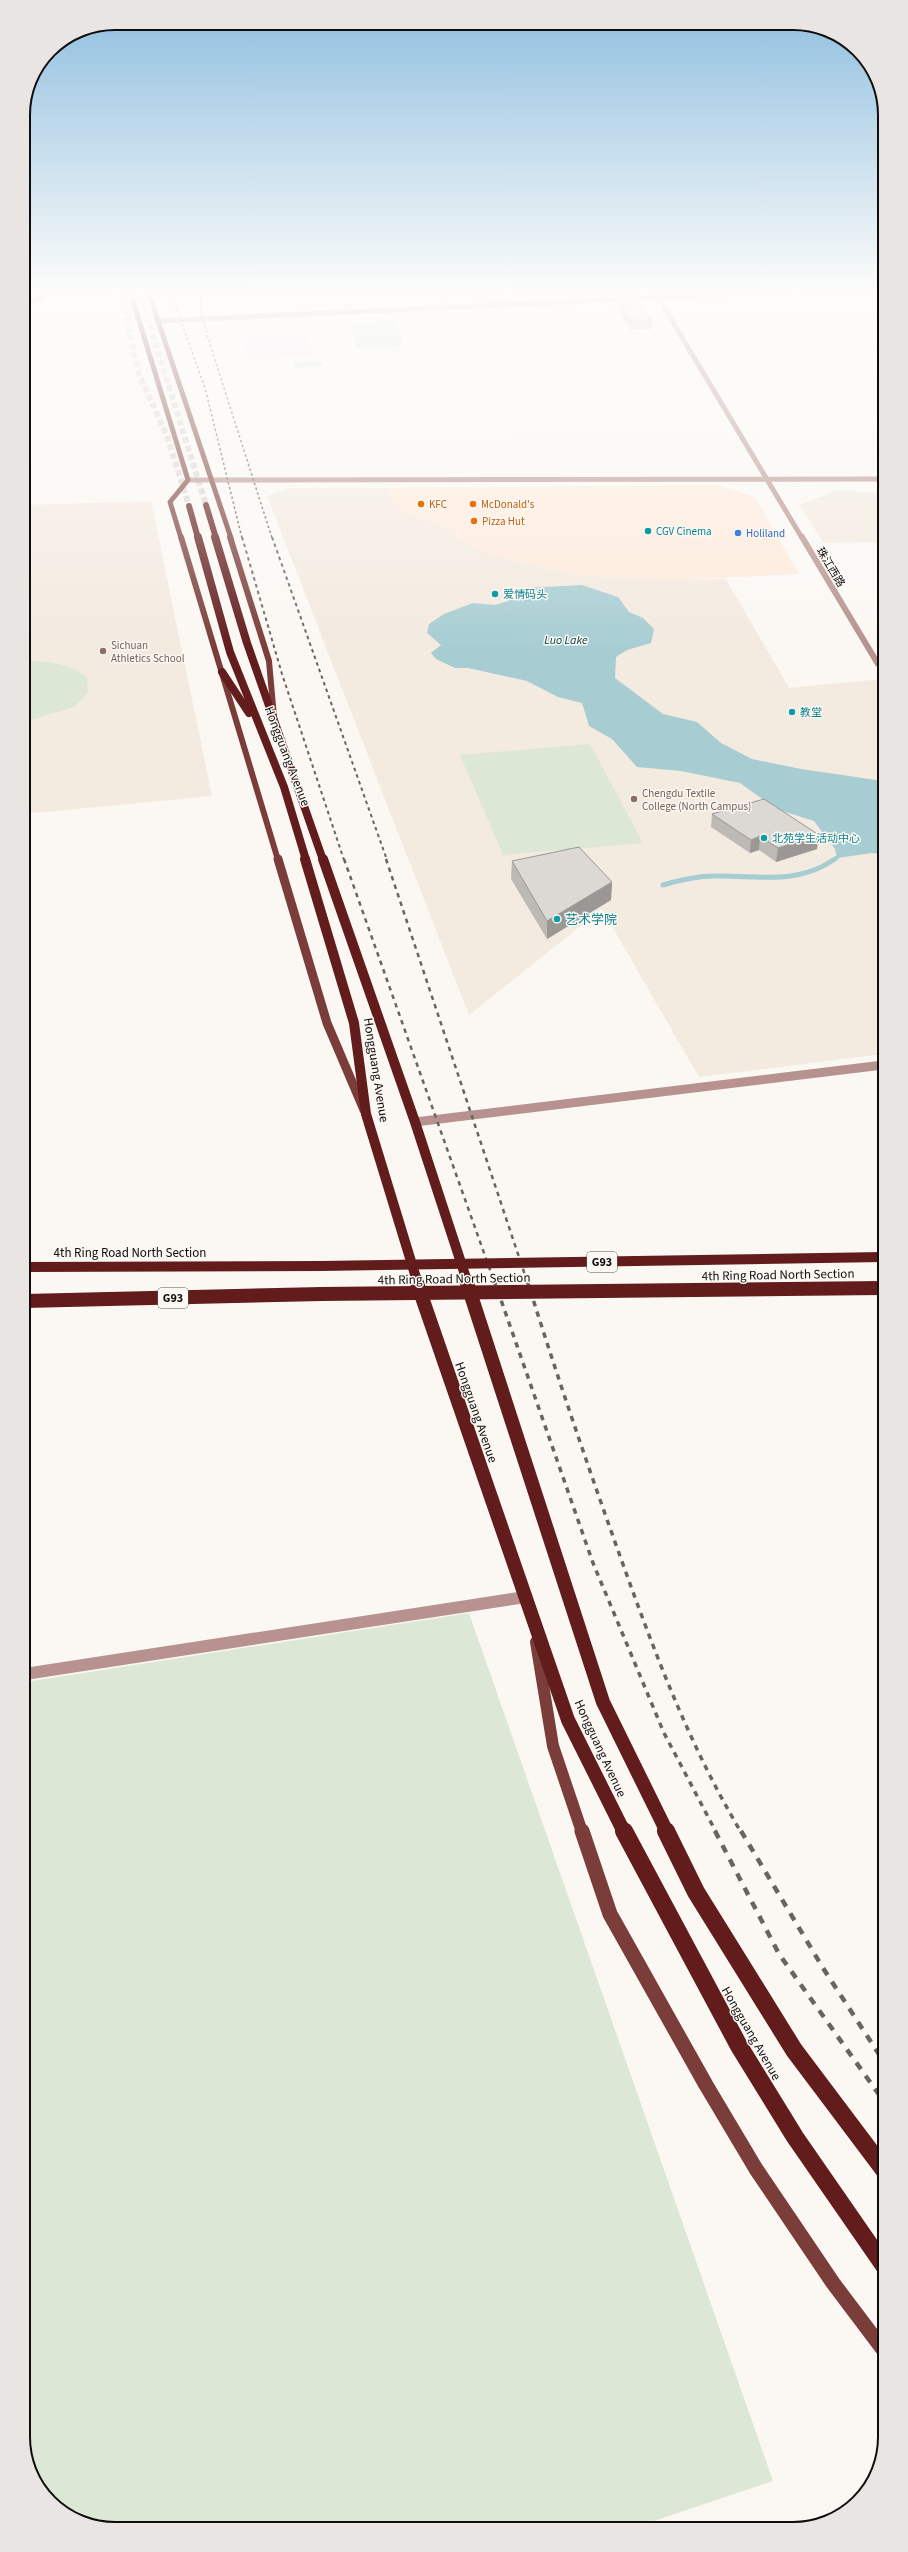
<svg xmlns="http://www.w3.org/2000/svg" width="908" height="2552" viewBox="0 0 908 2552" font-family="'Source Sans 3','Noto Sans SC',sans-serif">
<style>
.commercial{fill:#feeadb}
.built{fill:#f3eae0}
.medical{fill:#fbe8f8}
.green{fill:#dce8d5}
.water{fill:#a7cdd2}
.lines{fill:none;stroke-linecap:round;stroke-linejoin:round}
.stream-far1{stroke:#a7cdd2;stroke-width:3.5}
.stream{stroke:#a7cdd2;stroke-width:5}
.canal{fill:#a7cdd2;fill-rule:evenodd}
.highway-tunnel{stroke:#d8d5d1;stroke-width:6;stroke-dasharray:6 3;stroke-linecap:butt}
.minor-far3{stroke:#b7928e;stroke-width:5}
.minor-far2{stroke:#b7928e;stroke-width:6}
.minor-far1{stroke:#b7928e;stroke-width:9}
.minor{stroke:#b7928e;stroke-width:12}
.major-far4{stroke:#7a3d3a;stroke-width:5}
.major-far3{stroke:#7a3d3a;stroke-width:6}
.major-far2{stroke:#7a3d3a;stroke-width:9}
.major-far1{stroke:#7a3d3a;stroke-width:12}
.major{stroke:#7a3d3a;stroke-width:15}
.highway-far4{stroke:#621c1c;stroke-width:6}
.highway-far3{stroke:#621c1c;stroke-width:8}
.highway-far2{stroke:#621c1c;stroke-width:10}
.highway-far1{stroke:#621c1c;stroke-width:14}
.highway{stroke:#621c1c;stroke-width:18}
.rail-far4{stroke:#676563;stroke-width:1.5;stroke-dasharray:2.5 2.5;stroke-linecap:butt}
.rail-far3{stroke:#676563;stroke-width:2;stroke-dasharray:3.5 3.5;stroke-linecap:butt}
.rail-far2{stroke:#676563;stroke-width:2.5;stroke-dasharray:4.5 4.5;stroke-linecap:butt}
.rail-far1{stroke:#676563;stroke-width:3.5;stroke-dasharray:5.5 5.5;stroke-linecap:butt}
.rail{stroke:#676563;stroke-width:4.5;stroke-dasharray:8 8;stroke-linecap:butt}
.highway-bridge-far1{stroke:#621c1c;stroke-width:10}
.highway-bridge{stroke:#621c1c;stroke-width:14}
.wall{fill:#bdbab6}
.shaded-wall{fill:#9a9794}
.building{fill:#dcd8d4;stroke:#9a9794}
.food-dot{fill:#e8710a;stroke:#fbf8f4;stroke-width:1.5}
.culture-dot{fill:#0f9aa8;stroke:#fbf8f4;stroke-width:1.5}
.shop-dot{fill:#3f7fe0;stroke:#fbf8f4;stroke-width:1.5}
.education-dot{fill:#8d6e63;stroke:#fbf8f4;stroke-width:1.5}
.labels{text-anchor:middle;stroke-width:3;stroke-linejoin:round;paint-order:stroke}
.far-food-label{font-size:11px;fill:#c56008;stroke:#fbf8f4;text-anchor:start}
.far-culture-label{font-size:11px;fill:#0d838f;stroke:#fbf8f4;text-anchor:start}
.far-shop-label{font-size:11px;fill:#366cbe;stroke:#fbf8f4;text-anchor:start}
.far-street-label{font-size:11px;fill:#0f0e0d;stroke:#fbf8f4}
.far-education-label{font-size:11px;fill:#785e54;stroke:#fbf8f4;text-anchor:start}
.far-water-label{font-size:12px;font-style:italic;fill:#003d43;stroke:#fbf8f4}
.shield{fill:#fbf8f4;stroke:#565452;stroke-width:1}
.shield-label{font-size:12px;font-weight:bold;fill:#0f0e0d}
.street-label{font-size:13px;fill:#0f0e0d;stroke:#fbf8f4}
.culture-label{font-size:13px;fill:#0d838f;stroke:#fbf8f4;text-anchor:start}
.rim{fill:none;stroke:#0f0e0d;stroke-width:2}
</style>
<rect width="100%" height="100%" fill="#fbf8f4"/>
<polygon class="commercial" points="717,485 755,497 799,574 679,580 574,575 500,557 475,548 458,539 447,529 401,510 388,498 388,488"/>
<g class="built">
<polygon points="290,488 388,488 389,498 401,510 447,529 458,539 475,548 500,557 574,575 678,580 726,579 789,688 883,679 883,1054 699,1077 602,909 469,1015 267,496"/>
<polygon points="836,491 882,492 882,542 824,543 799,505"/>
<polygon points="151,501 212,796 24,814 24,505"/>
</g>
<polygon class="medical" points="301,319 315,356 248,359 236,322"/>
<g class="green">
<polygon points="395,321 405,346 357,348 348,323"/>
<polygon points="321,361 323,366 295,368 294,362"/>
<path d="M24,661C47,661 68,663 87,677L88,692L74,707L24,722Z"/>
<polygon points="590,744 643,843 503,855 460,755"/>
<polygon points="469,1613 773,2481 636,2527 109,2529 54,2506 26,2461 25,1682"/>
</g>
<polygon class="water" points="582,585 618,597 629,612 643,618 654,629 651,643 627,650 616,657 615,678 663,714 697,722 721,743 752,759 801,769 883,781 883,854 872,853 837,858 835,849 814,821 776,809 740,783 681,771 637,767 612,739 589,726 582,703 558,697 527,681 468,668 455,668 436,659 431,653 441,645 427,633 429,624 444,614 473,603 495,605 523,596 525,588"/>
<g class="lines">
<polyline class="stream-far1" points="833,860 842,854"/>
<path class="stream" d="M663,885C680,880 697,876 714,876C758,875 796,886 835,859"/>
<polygon class="canal" points="448,291 456,291 447,300 443,297"/>
<g class="highway-tunnel">
<polyline points="120,291 139,374 167,436 189,506"/>
<polyline points="139,291 206,505"/>
</g>
<g class="minor-far3">
<polyline points="656,294 802,538"/>
<polyline points="158,321 797,291"/>
<polyline points="188,480 882,479"/>
</g>
<polyline class="minor-far2" points="802,537 878,664 883,663"/>
<polyline class="minor-far1" points="415,1122 883,1065"/>
<polyline class="minor" points="25,1674 525,1597"/>
<g class="major-far4">
<polyline points="130,291 188,480 170,502 181,538"/>
<polyline points="148,291 231,538"/>
<polyline points="23,305 57,291"/>
</g>
<g class="major-far3">
<polyline points="181,537 278,860"/>
<polyline points="230,537 269,661 274,717"/>
</g>
<polyline class="major-far2" points="278,859 327,1023 364,1110"/>
<polyline class="major-far1" points="536,1642 553,1746 582,1832"/>
<polyline class="major" points="582,1831 610,1914 706,2085 756,2169 833,2283 885,2352"/>
<g class="highway-far4">
<polyline points="206,505 216,538"/>
<polyline points="189,506 198,538"/>
</g>
<g class="highway-far3">
<polyline points="198,537 230,652 284,787 306,860"/>
<polyline points="215,537 247,643 323,860"/>
<polyline points="222,672 249,713"/>
</g>
<g class="highway-far2">
<polyline points="305,859 354,1023 366,1114 417,1281"/>
<polyline points="323,859 415,1122 467,1281"/>
<polyline points="25,1267 321,1266"/>
</g>
<g class="highway-far1">
<polyline points="416,1280 568,1720 624,1832"/>
<polyline points="466,1280 603,1702 667,1832"/>
<polyline points="25,1301 322,1294"/>
</g>
<g class="highway">
<polyline points="624,1831 739,2046 795,2137 885,2267"/>
<polyline points="666,1831 696,1892 794,2050 885,2171"/>
</g>
<g class="rail-far4">
<polyline points="170,291 205,388 242,538"/>
<polyline points="201,291 201,312 208,338 272,538"/>
</g>
<g class="rail-far3">
<polyline points="242,537 282,674 344,860"/>
<polyline points="272,537 387,860"/>
</g>
<g class="rail-far2">
<polyline points="344,859 494,1281"/>
<polyline points="386,859 527,1281"/>
</g>
<g class="rail-far1">
<polyline points="494,1280 593,1563 664,1733 716,1832"/>
<path d="M527,1280C556,1373 587,1464 620,1556C654,1651 689,1745 741,1832"/>
</g>
<g class="rail">
<polyline points="715,1831 779,1954 885,2103"/>
<polyline points="741,1831 823,1968 884,2062"/>
</g>
<polyline class="highway-bridge-far1" points="321,1266 883,1257"/>
<polyline class="highway-bridge" points="322,1294 883,1288"/>
</g>
<g class="wall">
<polygon points="614,294 652,320 652,329 631,330 614,304"/>
<polygon points="712,814 817,849 776,862 759,850 750,853 711,827"/>
<polygon points="512,861 612,882 611,900 547,939 511,879"/>
</g>
<g class="shaded-wall">
<polygon points="819,835 817,849 776,862 778,848"/>
<polygon points="760,836 759,850 750,853 751,840"/>
<polygon points="612,882 611,900 547,939 547,921"/>
</g>
<g class="building">
<polygon points="614,294 636,296 652,320 631,320"/>
<polygon points="764,799 819,835 778,848 760,836 751,840 712,814"/>
<polygon points="579,847 612,882 547,921 512,861"/>
</g>
<linearGradient id="sky" x2="0" y2="1"><stop stop-color="#8ebedf"/><stop offset="0.45" stop-color="#fdfcfa"/><stop offset="1" stop-color="#fdfcfa" stop-opacity="0"/></linearGradient>
<rect width="908" height="648" fill="url(#sky)"/>
<g class="food-dot">
<circle cx="421" cy="504" r="4"/>
<circle cx="473" cy="504" r="4"/>
<circle cx="474" cy="521" r="4"/>
</g>
<g class="culture-dot">
<circle cx="648" cy="531" r="4"/>
<circle cx="495" cy="594" r="4"/>
<circle cx="792" cy="712" r="4"/>
<circle cx="764" cy="838" r="4"/>
<circle cx="557" cy="919" r="4"/>
</g>
<circle class="shop-dot" cx="738" cy="533" r="4"/>
<g class="education-dot">
<circle cx="103" cy="651" r="4"/>
<circle cx="634" cy="799" r="4"/>
</g>
<g class="labels">
<g class="far-food-label">
<text x="429" y="508">KFC</text>
<text x="481" y="508">McDonald's</text>
<text x="482" y="525">Pizza Hut</text>
</g>
<g class="far-culture-label">
<text x="656" y="535">CGV Cinema</text>
<text x="503" y="598">爱情码头</text>
<text x="800" y="716">教堂</text>
<text x="772" y="842">北苑学生活动中心</text>
</g>
<g class="far-shop-label">
<text x="746" y="537">Holiland</text>
</g>
<g class="far-street-label">
<text transform="translate(831 567) rotate(59)" y="4">珠江西路</text>
</g>
<g class="far-education-label">
<text x="111" y="649">Sichuan<tspan x="111" dy="13">Athletics School</tspan></text>
<text x="642" y="797">Chengdu Textile<tspan x="642" dy="13">College (North Campus)</tspan></text>
</g>
<g class="far-water-label">
<text x="566" y="644">Luo Lake</text>
</g>
<g class="shield">
<rect x="587" y="1252" width="30" height="20" rx="3"/>
<rect x="158" y="1288" width="30" height="20" rx="3"/>
</g>
<g class="shield-label">
<text x="602" y="1266">G93</text>
<text x="173" y="1302">G93</text>
</g>
<g class="street-label">
<text transform="translate(288 756) rotate(69)" y="5">Hongguang Avenue</text>
<text transform="translate(377 1070) rotate(81)" y="5">Hongguang Avenue</text>
<text x="130" y="1257">4th Ring Road North Section</text>
<text transform="translate(778 1274) rotate(-1)" y="5">4th Ring Road North Section</text>
<text transform="translate(454 1278) rotate(-1)" y="5">4th Ring Road North Section</text>
<text transform="translate(477 1412) rotate(71)" y="5">Hongguang Avenue</text>
<text transform="translate(601 1748) rotate(65)" y="5">Hongguang Avenue</text>
<text transform="translate(752 2033) rotate(60)" y="5">Hongguang Avenue</text>
</g>
<g class="culture-label">
<text x="565" y="924">艺术学院</text>
</g>
</g>
<path d="M0 0H908V2552H0ZM115 30H793A85 85 0 0 1 878 115V2437A85 85 0 0 1 793 2522H115A85 85 0 0 1 30 2437V115A85 85 0 0 1 115 30Z" fill="#e8e5e2" fill-rule="evenodd"/>
<path class="rim" d="M115 30H793A85 85 0 0 1 878 115V2437A85 85 0 0 1 793 2522H115A85 85 0 0 1 30 2437V115A85 85 0 0 1 115 30Z"/>
</svg>
